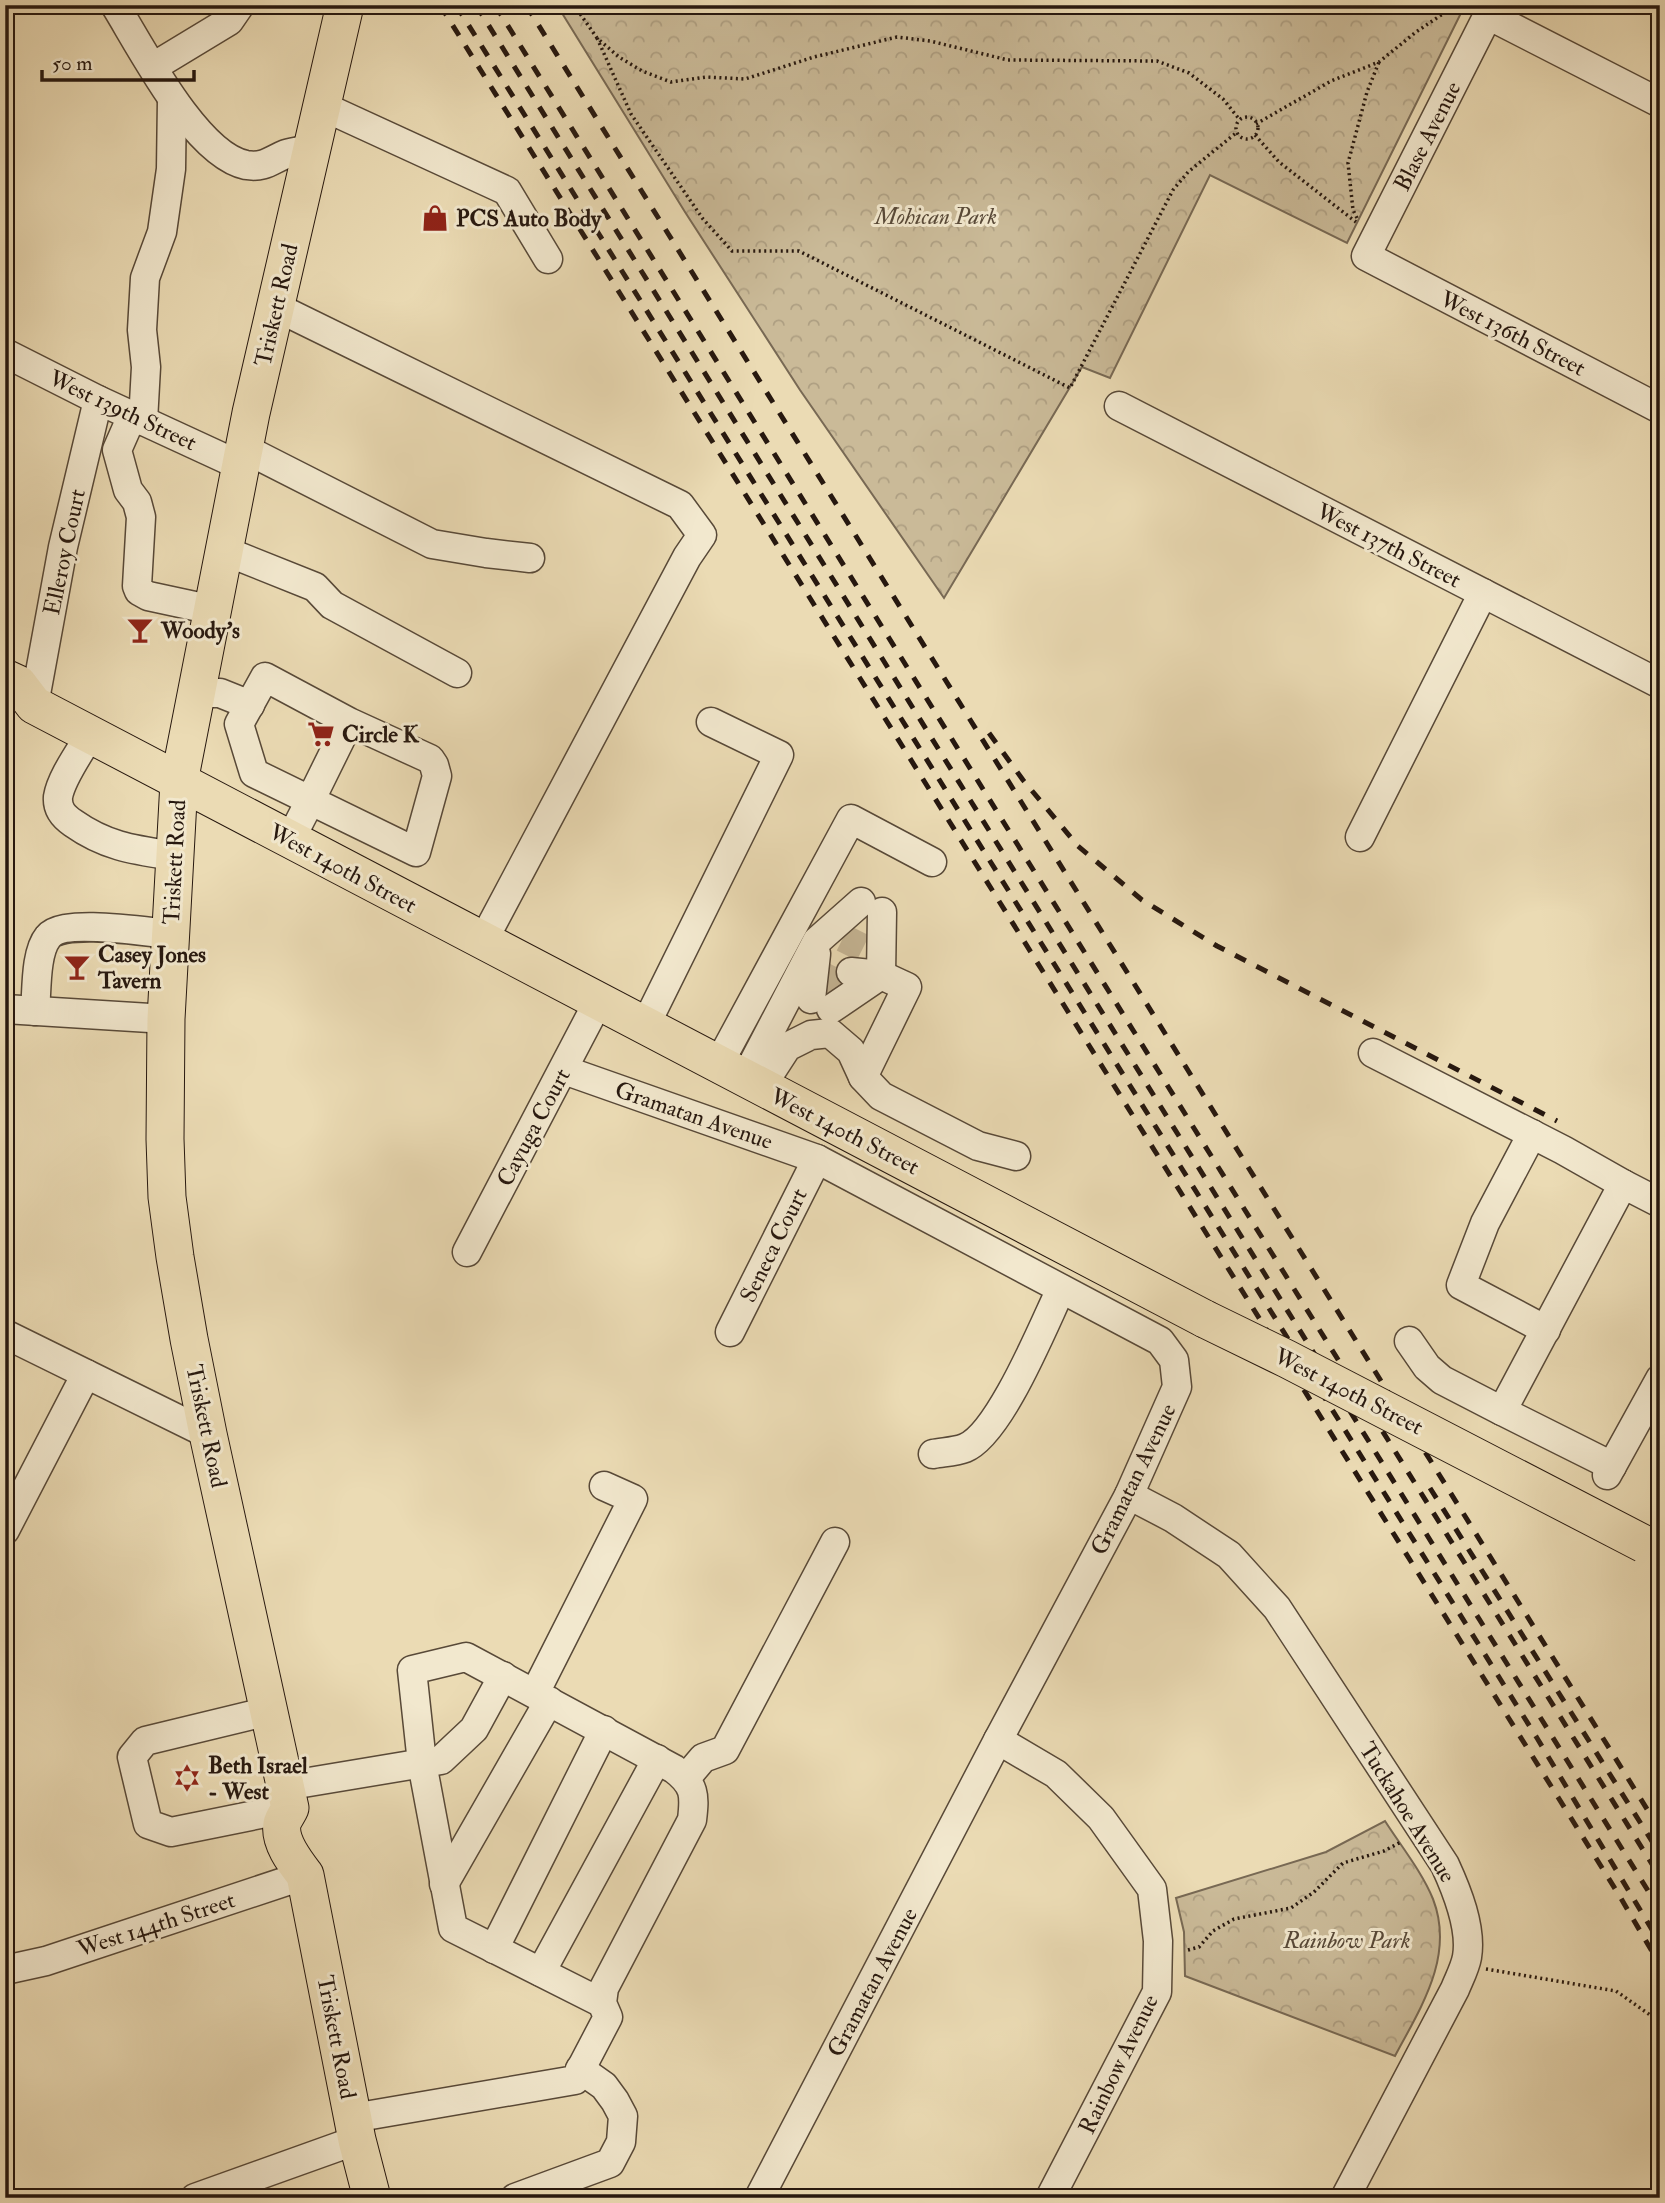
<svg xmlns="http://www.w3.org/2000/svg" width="1665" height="2203" viewBox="0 0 1665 2203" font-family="'IM FELL Double Pica',serif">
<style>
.park{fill:url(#park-crowns);stroke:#786954;stroke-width:2}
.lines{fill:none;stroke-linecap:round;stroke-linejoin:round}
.minor-tunnel{stroke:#c4b493;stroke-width:28;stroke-dasharray:28 14;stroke-linecap:butt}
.minor-casing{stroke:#584938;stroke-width:31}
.major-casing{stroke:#27180f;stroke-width:39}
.path{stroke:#27180f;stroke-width:3.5;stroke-dasharray:2 3.5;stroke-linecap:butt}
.minor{stroke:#f2e8ce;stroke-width:28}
.major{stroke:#ebdbb4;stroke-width:37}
.rail{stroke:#27180f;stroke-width:5;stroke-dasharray:12 12;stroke-linecap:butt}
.major-bridge-casing{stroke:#27180f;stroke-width:39;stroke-linecap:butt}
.major-bridge{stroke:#ebdbb4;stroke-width:37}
.labels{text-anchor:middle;stroke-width:6;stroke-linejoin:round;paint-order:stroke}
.street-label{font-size:23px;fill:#27180f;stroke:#f2e8ce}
.park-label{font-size:23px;font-style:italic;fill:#584938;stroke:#f2e8ce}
.poi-label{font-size:23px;font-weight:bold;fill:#27180f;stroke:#f2e8ce;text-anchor:start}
</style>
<defs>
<pattern id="park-crowns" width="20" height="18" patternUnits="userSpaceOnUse" patternTransform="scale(1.75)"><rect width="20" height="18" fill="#caba98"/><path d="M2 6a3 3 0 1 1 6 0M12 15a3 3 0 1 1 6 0" fill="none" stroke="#ae9f82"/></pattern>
</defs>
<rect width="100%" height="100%" fill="#ebdbb4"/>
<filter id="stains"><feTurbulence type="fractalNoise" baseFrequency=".00286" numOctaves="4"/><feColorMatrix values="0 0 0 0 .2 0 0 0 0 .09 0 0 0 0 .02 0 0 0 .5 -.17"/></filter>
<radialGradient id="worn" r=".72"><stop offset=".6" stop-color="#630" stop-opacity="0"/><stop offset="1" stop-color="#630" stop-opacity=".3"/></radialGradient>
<g class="park">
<polygon points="557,5 1465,5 1347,243 1210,175 1110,378 1082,367 944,598 800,390 685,212"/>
<path d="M1385,1821C1401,1846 1422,1872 1433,1899C1455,1956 1421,2007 1395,2056L1185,1976L1184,1932L1176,1898L1326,1852Z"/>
</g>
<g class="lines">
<g class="minor-tunnel">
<polyline points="843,938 863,948"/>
<polyline points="823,976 843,986"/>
</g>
<defs>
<g id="minor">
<path d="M115,5C141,47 196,155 246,165C265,168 271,160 286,154C295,151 304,151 313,149"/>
<polyline points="153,67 229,21 240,5"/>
<polyline points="1660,103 1488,15 1366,256 1660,409"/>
<polyline points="322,106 507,191 548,259"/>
<polyline points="276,307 680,505 702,535 687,557 483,941"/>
<polyline points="5,353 98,400 241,466"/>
<polyline points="1119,406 1660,684"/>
<polyline points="132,416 117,450 128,490 137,502 141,517 137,586 139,591 148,596 213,610"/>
<polyline points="143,421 146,367 142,330 145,278 162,232 171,169 172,99"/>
<polyline points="245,449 432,544 486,553 530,558"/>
<polyline points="225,551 315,587 332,605 457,673"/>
<polyline points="197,693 220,693 250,705"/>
<polyline points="34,705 63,547 98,400"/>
<path d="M90,735C80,752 61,778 58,797C57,810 64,817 73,823C107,847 135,850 175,856"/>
<polyline points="1360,837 1483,593"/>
<polyline points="290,840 310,801 349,722 265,677 239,724 254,773 416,852 437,776 434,765 430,759 349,722"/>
<polyline points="851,972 881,975 907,987 863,1077"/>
<polyline points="881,975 882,912"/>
<polyline points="811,999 816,954"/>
<polyline points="5,1009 166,1019"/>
<polyline points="831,1009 881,975"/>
<path d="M35,1011C37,991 35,953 48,937C62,918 147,932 170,934"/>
<polyline points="645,1026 779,755 711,722"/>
<polyline points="1373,1053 1563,1150 1623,1184"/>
<polyline points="718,1065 851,819 932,862"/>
<polyline points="564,1070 817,1159 1160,1341 1174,1360 1177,1387 1129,1495 998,1740 759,2198"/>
<polyline points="745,1079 817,941 861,902"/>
<polyline points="761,1087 787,1047 811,1035 830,1033 851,1051 863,1077 881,1096 978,1146 1016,1156"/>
<polyline points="1532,1134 1485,1223 1461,1285 1546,1330"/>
<polyline points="467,1252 598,1002"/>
<polyline points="730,1332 817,1159"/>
<polyline points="5,1334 208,1434"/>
<polyline points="1409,1341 1427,1367 1442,1380 1502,1411"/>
<path d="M933,1454C943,1452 955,1452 965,1448C1000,1434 1044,1324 1061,1289"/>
<polyline points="1612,1466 1502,1411 1623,1184 1660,1203"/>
<polyline points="1607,1475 1660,1379"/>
<path d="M1129,1495L1173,1518L1229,1555L1277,1608L1445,1865C1457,1891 1472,1928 1467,1957C1465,1968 1459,1979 1455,1989L1345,2198"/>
<polyline points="5,1530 86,1374"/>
<polyline points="535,1693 633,1499 604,1486"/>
<polyline points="269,1711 145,1741 132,1757 148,1824 171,1832 290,1808"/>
<polyline points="998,1740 1056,1774 1101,1818 1152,1889 1158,1941 1157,1992 1050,2198"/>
<polyline points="686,1778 703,1758 725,1750 835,1542"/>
<polyline points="285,1786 441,1760 474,1729 503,1676"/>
<polyline points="444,1884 549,1701"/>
<polyline points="494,1949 604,1730"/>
<polyline points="5,1970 46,1961 305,1875"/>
<polyline points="541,1972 657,1759"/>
<path d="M353,2118L575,2080L608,2017L602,2003L604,1988L692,1820C695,1795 695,1785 674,1769L466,1657L412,1670L422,1763L453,1928L602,2003"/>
<polyline points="195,2198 357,2140"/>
<polyline points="515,2198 610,2163 621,2142 623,2116 615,2101 604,2086 580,2069"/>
</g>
<g id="major">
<path d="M345,5L251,413L179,782L166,1019L165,1139L167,1197L175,1257L189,1339L208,1434L290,1808C288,1813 283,1819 282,1824C279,1842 295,1862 305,1875L357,2140L372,2198"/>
<polyline points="5,678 18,684 34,705 1205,1319"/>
</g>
</defs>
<use href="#minor" class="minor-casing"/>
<use href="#major" class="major-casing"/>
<g class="path">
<polyline points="574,5 597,38 619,57 642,71 671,82 706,77 745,79 814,57 897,37 930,41 1008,60 1157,61 1189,73 1223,99 1240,120"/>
<polyline points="597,38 631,114 703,219 732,251 799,251 1070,388 1173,190 1188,172 1236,133"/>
<circle cx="1247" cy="128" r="11"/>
<polyline points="1256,124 1331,81 1379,62 1416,32 1456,5"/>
<polyline points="1255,135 1279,162 1356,222"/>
<polyline points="1357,218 1353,210 1348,163 1367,92 1379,62"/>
<polyline points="1188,1950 1199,1947 1213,1931 1234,1919 1291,1908 1314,1892 1343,1863 1384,1851 1401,1842"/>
<polyline points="1486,1969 1616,1991 1660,2022"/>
</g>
<use href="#minor" class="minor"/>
<use href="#major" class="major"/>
<g class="rail">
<polyline points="440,5 1619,1895 1660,1965"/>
<polyline points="456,5 1537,1738 1660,1943"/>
<polyline points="476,5 1660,1910"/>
<polyline points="495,5 1660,1877"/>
<polyline points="526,5 1660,1830"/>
<polyline points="989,733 1023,780 1078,846 1142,900 1217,946 1557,1121"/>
<polyline points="1430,1488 1660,1854"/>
</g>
<defs>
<polyline id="major-bridge" points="1205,1319 1287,1359 1644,1544"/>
</defs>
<use href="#major-bridge" class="major-bridge-casing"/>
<use href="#major-bridge" class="major-bridge"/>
</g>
<defs>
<symbol id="shop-bare" viewBox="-9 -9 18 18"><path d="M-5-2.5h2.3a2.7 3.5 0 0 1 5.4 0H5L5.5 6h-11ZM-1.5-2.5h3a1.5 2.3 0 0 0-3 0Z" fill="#8f2418" stroke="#f2e8ce" stroke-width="2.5" paint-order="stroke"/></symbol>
<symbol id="bar-bare" viewBox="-9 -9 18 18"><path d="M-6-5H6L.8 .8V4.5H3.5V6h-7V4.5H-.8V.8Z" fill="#8f2418" stroke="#f2e8ce" stroke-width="2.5" paint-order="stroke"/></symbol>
<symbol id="supermarket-bare" viewBox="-9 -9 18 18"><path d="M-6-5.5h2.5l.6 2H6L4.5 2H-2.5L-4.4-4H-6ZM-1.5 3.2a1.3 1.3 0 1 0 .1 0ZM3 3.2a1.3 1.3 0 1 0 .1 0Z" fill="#8f2418" stroke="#f2e8ce" stroke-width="2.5" paint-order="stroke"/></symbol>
<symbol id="synagogue-bare" viewBox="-9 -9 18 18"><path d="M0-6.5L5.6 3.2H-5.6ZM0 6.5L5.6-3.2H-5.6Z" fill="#8f2418" stroke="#f2e8ce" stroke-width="2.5" paint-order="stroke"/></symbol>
</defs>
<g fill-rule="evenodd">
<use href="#shop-bare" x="416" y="199" width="38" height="38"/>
<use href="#bar-bare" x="121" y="611" width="38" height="38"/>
<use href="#supermarket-bare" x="302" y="715" width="38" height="38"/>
<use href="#bar-bare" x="58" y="948" width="38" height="38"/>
<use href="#synagogue-bare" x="168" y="1759" width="38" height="38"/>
</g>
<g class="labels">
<g class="street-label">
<text transform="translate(1427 136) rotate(-63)" y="8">Blase Avenue</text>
<text transform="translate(276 305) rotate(-77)" y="8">Triskett Road</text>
<text transform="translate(1513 333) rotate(27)" y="8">West 136th Street</text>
<text transform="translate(123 410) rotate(25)" y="8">West 139th Street</text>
<text transform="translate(1389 545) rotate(27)" y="8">West 137th Street</text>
<text transform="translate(64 552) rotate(-78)" y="8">Elleroy Court</text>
<text transform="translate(174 862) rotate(-87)" y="8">Triskett Road</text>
<text transform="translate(343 868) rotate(28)" y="8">West 140th Street</text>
<text transform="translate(694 1115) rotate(19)" y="8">Gramatan Avenue</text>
<text transform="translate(533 1127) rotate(-62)" y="8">Cayuga Court</text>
<text transform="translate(845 1131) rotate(27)" y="8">West 140th Street</text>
<text transform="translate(773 1245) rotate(-64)" y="8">Seneca Court</text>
<text transform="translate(1349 1391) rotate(27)" y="8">West 140th Street</text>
<text transform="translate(207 1426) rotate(78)" y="8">Triskett Road</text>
<text transform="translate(1133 1479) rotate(-64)" y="8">Gramatan Avenue</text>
<text transform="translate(1408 1812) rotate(58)" y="8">Tuckahoe Avenue</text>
<text transform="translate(156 1924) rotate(-18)" y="8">West 144th Street</text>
<text transform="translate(872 1982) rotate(-62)" y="8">Gramatan Avenue</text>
<text transform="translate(337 2037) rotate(79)" y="8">Triskett Road</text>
<text transform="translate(1118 2064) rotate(-64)" y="8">Rainbow Avenue</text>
</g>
<g class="park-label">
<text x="936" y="224">Mohican Park</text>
<text x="1347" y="1948">Rainbow Park</text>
</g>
<g class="poi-label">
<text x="456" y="226">PCS Auto Body</text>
<text x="161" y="638">Woody's</text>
<text x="342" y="742">Circle K</text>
<text x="98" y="962">Casey Jones<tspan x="98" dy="26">Tavern</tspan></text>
<text x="208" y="1773">Beth Israel<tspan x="208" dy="26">- West</tspan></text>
</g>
</g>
<rect width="1665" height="2203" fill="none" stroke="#ebdbb4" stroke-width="28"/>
<rect x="7" y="7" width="1651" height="2189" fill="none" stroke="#27180f" stroke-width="3.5"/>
<rect x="14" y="14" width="1637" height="2175" fill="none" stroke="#27180f" stroke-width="2"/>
<path d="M42 70v10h152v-10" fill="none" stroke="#27180f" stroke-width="3.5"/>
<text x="52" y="70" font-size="21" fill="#27180f" stroke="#f2e8ce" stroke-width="5" paint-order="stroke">50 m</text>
<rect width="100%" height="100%" filter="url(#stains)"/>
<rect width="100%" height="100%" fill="url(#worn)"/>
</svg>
